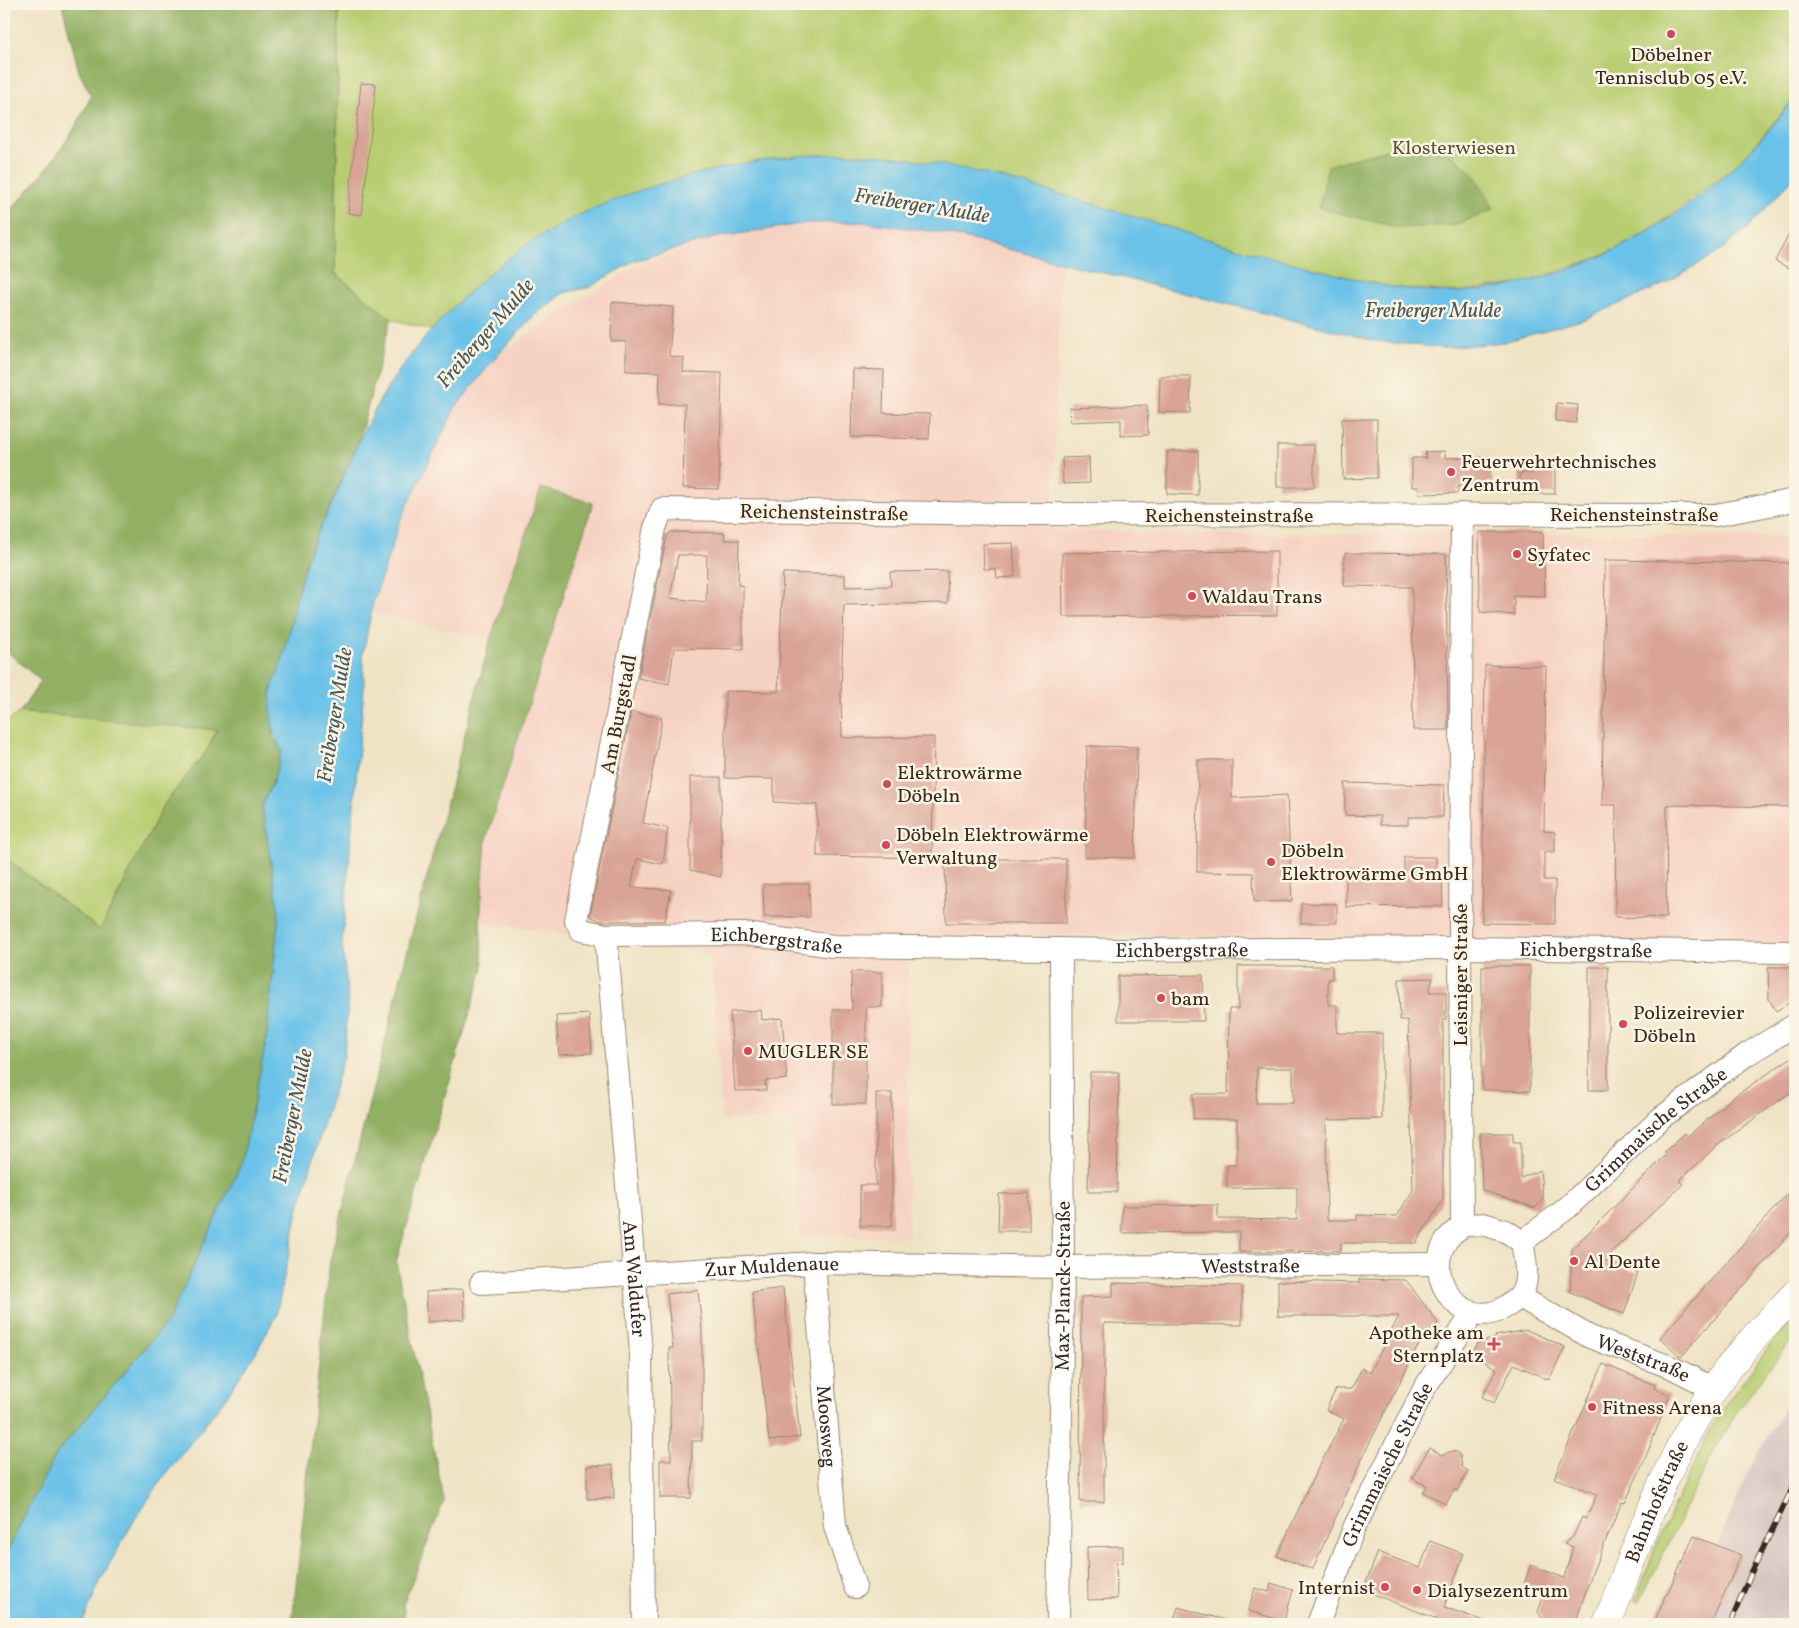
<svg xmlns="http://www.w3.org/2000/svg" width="1799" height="1628" viewBox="0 0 1799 1628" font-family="Vollkorn,serif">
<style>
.built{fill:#f6d2c3}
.industrial{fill:#d1bfbd}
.green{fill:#b8cd71;stroke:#7a7c48}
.forest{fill:#92b063;stroke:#666d40}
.water{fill:#6bc2e8;stroke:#537683}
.building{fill:#d9a395;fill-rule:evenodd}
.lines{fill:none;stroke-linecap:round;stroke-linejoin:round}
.minor-casing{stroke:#958671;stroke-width:24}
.major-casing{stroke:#958671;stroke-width:29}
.minor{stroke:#fff;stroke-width:22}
.major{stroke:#fff;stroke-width:28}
.rail-casing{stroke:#3b2a1e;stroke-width:5.5}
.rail{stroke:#fcf5e5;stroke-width:4;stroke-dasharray:11;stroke-linecap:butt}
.poi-dot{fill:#d1495b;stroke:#fcf5e5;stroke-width:2}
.labels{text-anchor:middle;stroke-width:5;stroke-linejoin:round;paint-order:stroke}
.poi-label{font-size:20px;fill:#3b2a1e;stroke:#fcf5e5;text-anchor:start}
.park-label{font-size:20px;fill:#5a5333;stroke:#fcf5e5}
.street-label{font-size:20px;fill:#3b2a1e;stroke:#fcf5e5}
.water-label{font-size:21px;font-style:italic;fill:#49585b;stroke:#fcf5e5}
</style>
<rect width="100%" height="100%" fill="#fcf5e5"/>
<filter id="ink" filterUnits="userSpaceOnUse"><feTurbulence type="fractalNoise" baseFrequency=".02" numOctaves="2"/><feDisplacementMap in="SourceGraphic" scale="10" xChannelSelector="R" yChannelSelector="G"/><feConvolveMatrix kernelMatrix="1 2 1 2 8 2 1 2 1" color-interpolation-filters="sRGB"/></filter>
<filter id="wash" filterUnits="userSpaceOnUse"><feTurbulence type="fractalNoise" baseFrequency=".0096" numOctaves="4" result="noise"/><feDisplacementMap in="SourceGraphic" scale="20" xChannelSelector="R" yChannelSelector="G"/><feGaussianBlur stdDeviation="1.12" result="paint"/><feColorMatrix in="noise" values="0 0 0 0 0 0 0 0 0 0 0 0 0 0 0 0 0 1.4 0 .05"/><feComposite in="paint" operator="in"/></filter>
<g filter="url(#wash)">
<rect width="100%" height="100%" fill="#efe3c4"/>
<polygon class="built" points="866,222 944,233 1061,263 1052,530 1262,535 1479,532 1795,537 1795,947 1433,936 908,935 908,1237 801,1236 792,1119 722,1120 711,954 480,922 486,839 509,761 541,488 490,640 372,612 400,521 424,468 455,408 499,353 636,265 718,237 807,223"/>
<polygon class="industrial" points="1795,1391 1795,1624 1699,1624 1700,1621 1712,1621 1741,1555 1717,1545 1756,1455"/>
<g class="green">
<polygon points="339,4 1795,4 1795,97 1742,161 1650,231 1600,257 1524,283 1456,292 1389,287 1281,261 981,173 901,158 845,153 488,275 432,330 391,319 335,273"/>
<polygon points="20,712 217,729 206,752 165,803 100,930 4,857 4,724"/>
<polygon points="1795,1318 1795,1335 1736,1413 1711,1456 1640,1601 1636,1600 1660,1535 1712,1426 1729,1400 1772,1343"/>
</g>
<g class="forest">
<path d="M62,4H339L335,273L391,319L358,443L306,561L282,661L271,691L273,737L282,751L273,782L262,805L279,914L266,1042L242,1162L168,1321L58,1452L7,1553L4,1571V857L100,930L165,803L206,752L217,730L20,712L41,681L4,649V216C38,182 72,140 91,96L79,72Z"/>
<polygon points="1420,140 1437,142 1475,176 1494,209 1456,225 1400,228 1319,208 1328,166"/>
<polygon points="541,488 593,503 486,839 480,922 483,968 396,1262 444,1501 403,1605 406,1624 292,1624 330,1260 413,929 490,640"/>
</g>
<path class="water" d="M1795,97V176L1748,228L1716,254L1662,285L1585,319L1504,342L1443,348L1376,341L944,233L866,222L807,223L718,237L633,261L590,287L563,293L535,315L499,353L455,408L400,521L373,603L363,653L364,688L342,943L348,1001L344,1055L299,1207L276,1315L255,1354L224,1400L162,1479L135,1519L101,1579L82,1624H4V1571L7,1553L30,1504L58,1452L168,1321L242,1162L266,1042L279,914L262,805L273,782L282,751C272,735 270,714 271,695C272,682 280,670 283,657C292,626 296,593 306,562C312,543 322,525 330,508C348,466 365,422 390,384C425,330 488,267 544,234C622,186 754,153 845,154C890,154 938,163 981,173C1093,200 1201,241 1312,268C1359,280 1408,294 1457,292C1591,286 1718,203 1795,97Z"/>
<g id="blocks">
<g class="building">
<polygon points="361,83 376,84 362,215 348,213"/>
<polygon points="1795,223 1795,271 1775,261"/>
<polygon points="612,302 673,307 669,356 684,358 683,372 722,373 719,489 683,488 685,404 659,404 660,372 626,371 626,342 611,341"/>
<polygon points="853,369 884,370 883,413 930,414 929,439 851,437"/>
<polygon points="1160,376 1191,376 1190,413 1159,412"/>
<polygon points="1557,403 1578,405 1576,423 1555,421"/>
<polygon points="1147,405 1148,435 1121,436 1121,420 1070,422 1069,408"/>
<polygon points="1342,419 1377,419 1377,478 1343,479"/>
<rect x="1277" y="445" width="37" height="42"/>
<polygon points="1167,451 1198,451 1198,495 1167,494"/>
<polygon points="1445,451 1445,458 1490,457 1490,486 1458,486 1458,493 1419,494 1418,487 1412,487 1412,458 1426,458 1425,452"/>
<polygon points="1089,457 1090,483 1063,484 1062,458"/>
<polygon points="1532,467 1555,467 1555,494 1520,494 1519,473 1532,473"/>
<path d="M671,532L725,533L724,540H739L738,585H743V649L674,648L669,684L638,678L667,536ZM678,555H707L706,602L670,598Z"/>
<polygon points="1479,532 1543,532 1545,596 1514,595 1514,615 1480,612"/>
<polygon points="1013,543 1015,577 997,578 996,569 984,569 983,544"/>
<polygon points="1277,551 1277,615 1063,617 1062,553"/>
<polygon points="1345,553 1446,554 1448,730 1413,730 1412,587 1344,586"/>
<polygon points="1605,560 1795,563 1795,807 1667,805 1666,918 1615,917 1616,805 1602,805"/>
<polygon points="947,571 948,603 844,605 841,693 842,738 934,737 932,858 817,856 817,805 774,802 774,779 725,778 725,691 778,692 783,573 845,575 845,587 891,586 890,572"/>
<polygon points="1485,665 1546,666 1544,831 1555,832 1555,852 1544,852 1544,880 1555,880 1555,924 1482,923"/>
<polygon points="631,712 662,718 643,823 668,828 663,864 637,859 631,887 671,890 665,921 601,921 590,916"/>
<polygon points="1087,746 1137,747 1135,858 1085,857"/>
<polygon points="1198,760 1232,760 1232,798 1287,795 1292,901 1254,902 1253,873 1197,872"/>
<polygon points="690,777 721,777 721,877 690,870"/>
<polygon points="1345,783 1444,785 1443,817 1408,817 1408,825 1380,825 1380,816 1345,815"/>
<polygon points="1404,857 1436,857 1436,873 1442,873 1443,906 1346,907 1346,874 1404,873"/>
<polygon points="945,859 1066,859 1066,923 946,923"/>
<polygon points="763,884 809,884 810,917 764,917"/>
<polygon points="1301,903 1337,904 1337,923 1301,923"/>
<path d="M1238,966H1332V979H1328V1005H1337V1033H1382V1119L1326,1120L1327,1220H1357V1215L1397,1216L1413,1190L1408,1020H1400L1399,979L1433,978L1429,992H1446V1019L1443,1020V1200L1416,1243H1341V1251L1239,1252V1232L1122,1233V1206L1218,1205V1219L1297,1220V1187L1227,1188V1165H1237V1119H1193V1094H1228L1229,1009H1238ZM1257,1068H1293V1103H1256Z"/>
<polygon points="1482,966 1530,966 1530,1091 1482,1090"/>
<rect x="1589" y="967" width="19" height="123"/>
<polygon points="1768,967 1795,967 1795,999 1776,1011 1769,999"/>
<polygon points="851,972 882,972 882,1007 866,1007 866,1104 833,1104 833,1010 852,1010"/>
<polygon points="1203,975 1204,1021 1118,1021 1118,976"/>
<polygon points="761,1010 762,1020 782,1018 787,1079 765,1081 766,1090 735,1091 730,1012"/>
<polygon points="589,1014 592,1053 559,1055 556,1016"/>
<polygon points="1795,1055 1795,1089 1715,1147 1679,1181 1683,1184 1603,1260 1638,1273 1624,1314 1570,1292 1572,1249 1667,1154 1664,1152 1685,1133 1688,1136 1735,1096"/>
<polygon points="1090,1072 1119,1072 1117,1192 1088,1192"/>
<polygon points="876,1093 892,1093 892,1226 860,1226 860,1185 876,1185"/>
<polygon points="1480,1133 1513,1133 1513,1142 1521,1142 1521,1178 1540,1170 1543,1200 1535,1208 1482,1190"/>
<polygon points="1795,1185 1795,1228 1681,1357 1660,1338"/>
<polygon points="1029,1193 1029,1231 998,1231 999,1194"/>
<polygon points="1359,1279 1406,1280 1438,1323 1420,1342 1366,1450 1313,1568 1307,1568 1277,1556 1313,1478 1344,1419 1326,1410 1336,1389 1351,1389 1362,1368 1370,1373 1399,1316 1278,1316 1278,1281 1359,1283"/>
<polygon points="1113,1283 1242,1286 1242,1325 1104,1323 1104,1502 1080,1502 1081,1297 1113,1296"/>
<polygon points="783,1288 800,1437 769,1441 752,1292"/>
<polygon points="463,1289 465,1319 428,1322 426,1292"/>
<polygon points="698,1290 702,1329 702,1441 692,1441 691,1498 660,1498 660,1460 671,1460 669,1348 673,1348 667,1294"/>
<polygon points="1527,1330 1565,1347 1549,1380 1514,1364 1494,1403 1482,1397 1497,1369 1472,1354 1478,1343 1496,1338 1495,1336"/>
<polygon points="1603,1364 1655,1385 1654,1388 1670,1395 1645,1459 1625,1503 1622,1502 1592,1573 1575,1624 1546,1624 1538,1612 1545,1591 1524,1584 1531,1565 1564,1578 1573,1547 1564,1543 1573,1537 1582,1517 1586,1519 1597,1494 1554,1478"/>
<polygon points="1429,1448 1442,1455 1452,1451 1457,1452 1460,1455 1462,1467 1468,1471 1457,1491 1454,1490 1446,1504 1423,1492 1427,1486 1412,1478"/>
<polygon points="613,1465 614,1498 587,1499 587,1466"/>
<polygon points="1694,1536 1741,1555 1712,1621 1700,1621 1699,1624 1653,1624"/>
<polygon points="1430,1541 1464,1554 1444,1607 1487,1622 1487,1624 1435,1624 1437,1619 1363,1590 1378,1552 1420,1568"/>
<polygon points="1123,1546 1123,1562 1116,1563 1117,1599 1088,1600 1087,1547"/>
<polygon points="1271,1583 1293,1590 1284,1621 1248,1611 1255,1588 1269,1592"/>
<polygon points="1178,1607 1225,1620 1224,1624 1191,1624 1174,1620"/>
</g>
</g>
</g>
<g filter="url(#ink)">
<use href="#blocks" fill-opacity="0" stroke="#958671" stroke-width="1"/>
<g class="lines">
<defs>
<g id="minor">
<path id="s1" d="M1795,500L1716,515L1009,514L662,509L655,528L576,920L581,930L606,935L745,934L833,946L1129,950L1460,948L1795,952"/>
<path id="s2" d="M606,935L641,1352L644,1624"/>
<path d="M1483,1224L1506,1231L1522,1242C1525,1259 1531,1283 1519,1297C1516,1301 1510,1304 1507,1306C1457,1339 1410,1259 1461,1227C1466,1224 1477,1225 1483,1224Z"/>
<polyline points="1462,1226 1460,948 1462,514"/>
<path id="s3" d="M1522,1242L1567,1208L1661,1118L1746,1055L1795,1025"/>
<path id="s4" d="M814,1263L835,1526L855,1587"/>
<path id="s5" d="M481,1283L814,1263L1063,1267L1438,1264"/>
<path id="s6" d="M1520,1297L1590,1337L1673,1368L1714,1389"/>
<path id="s7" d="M1058,1624L1063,1267L1061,949"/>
<path id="s8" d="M1318,1624L1354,1528L1424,1389L1472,1314"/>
</g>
<g id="major">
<path id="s9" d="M1607,1624C1637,1545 1666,1460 1714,1389C1736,1354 1767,1324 1795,1294"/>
</g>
</defs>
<use href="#minor" class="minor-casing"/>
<use href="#major" class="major-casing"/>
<use href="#minor" class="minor"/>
<use href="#major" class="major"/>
<defs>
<polyline id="rail" points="1730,1624 1752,1571 1795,1483"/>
</defs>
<use href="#rail" class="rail-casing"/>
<use href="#rail" class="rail"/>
</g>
</g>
<g class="poi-dot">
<circle cx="1671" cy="34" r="5"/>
<circle cx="1451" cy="472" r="5"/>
<circle cx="1517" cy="554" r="5"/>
<circle cx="1192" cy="596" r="5"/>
<circle cx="887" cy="784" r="5"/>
<circle cx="886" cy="845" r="5"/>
<circle cx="1271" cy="862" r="5"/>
<circle cx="1161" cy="998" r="5"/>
<circle cx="1623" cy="1024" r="5"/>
<circle cx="748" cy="1051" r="5"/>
<circle cx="1574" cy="1261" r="5"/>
<path d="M1491.5 1336.5h5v5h5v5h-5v5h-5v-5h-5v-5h5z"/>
<circle cx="1592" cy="1407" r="5"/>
<circle cx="1385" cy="1587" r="5"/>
<circle cx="1417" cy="1590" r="5"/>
</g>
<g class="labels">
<g class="poi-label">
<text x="1671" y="61" text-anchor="middle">Döbelner<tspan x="1671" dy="23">Tennisclub 05 e.V.</tspan></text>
<text x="1461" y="468">Feuerwehrtechnisches<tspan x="1461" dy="23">Zentrum</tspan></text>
<text x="1527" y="561">Syfatec</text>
<text x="1202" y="603">Waldau Trans</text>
<text x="897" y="779">Elektrowärme<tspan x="897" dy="23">Döbeln</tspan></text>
<text x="896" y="841">Döbeln Elektrowärme<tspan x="896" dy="23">Verwaltung</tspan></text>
<text x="1281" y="857">Döbeln<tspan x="1281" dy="23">Elektrowärme GmbH</tspan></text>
<text x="1171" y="1005">bam</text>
<text x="1633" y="1019">Polizeirevier<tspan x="1633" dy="23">Döbeln</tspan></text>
<text x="758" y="1058">MUGLER SE</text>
<text x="1584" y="1268">Al Dente</text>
<text x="1484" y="1339" text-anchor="end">Apotheke am<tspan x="1484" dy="23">Sternplatz</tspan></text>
<text x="1602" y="1414">Fitness Arena</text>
<text x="1375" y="1594" text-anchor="end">Internist</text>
<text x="1427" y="1597">Dialysezentrum</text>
</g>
<g class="park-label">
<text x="1454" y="154">Klosterwiesen</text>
</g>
<g class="street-label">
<text transform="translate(824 512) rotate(1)" y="7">Reichensteinstraße</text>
<text x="1634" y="521">Reichensteinstraße</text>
<text x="1229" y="522">Reichensteinstraße</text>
<text transform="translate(618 714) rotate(-79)" y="7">Am Burgstadl</text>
<text dy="7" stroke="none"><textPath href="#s1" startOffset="1762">Eichbergstraße</textPath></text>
<text dy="7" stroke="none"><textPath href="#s1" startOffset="2168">Eichbergstraße</textPath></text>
<text dy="7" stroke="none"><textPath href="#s1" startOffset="2572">Eichbergstraße</textPath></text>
<text transform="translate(1460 975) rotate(-90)" y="7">Leisniger Straße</text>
<text dy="7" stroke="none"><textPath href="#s3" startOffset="175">Grimmaische Straße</textPath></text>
<text dy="7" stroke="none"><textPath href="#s5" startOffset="770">Weststraße</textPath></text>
<text dy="7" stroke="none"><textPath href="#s5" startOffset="291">Zur Muldenaue</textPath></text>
<text dy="7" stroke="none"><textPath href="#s2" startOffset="345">Am Waldufer</textPath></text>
<text dy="7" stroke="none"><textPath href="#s7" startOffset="338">Max-Planck-Straße</textPath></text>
<text dy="7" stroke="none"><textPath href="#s6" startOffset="138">Weststraße</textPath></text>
<text dy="7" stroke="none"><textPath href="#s4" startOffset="164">Moosweg</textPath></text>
<text dy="7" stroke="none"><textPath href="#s8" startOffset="174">Grimmaische Straße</textPath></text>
<text dy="7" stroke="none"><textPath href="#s9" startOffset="132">Bahnhofstraße</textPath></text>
</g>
<g class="water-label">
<text transform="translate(922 205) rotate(9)" y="7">Freiberger Mulde</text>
<text x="1433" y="317">Freiberger Mulde</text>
<text transform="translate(485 333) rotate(-49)" y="7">Freiberger Mulde</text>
<text transform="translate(334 715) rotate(-81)" y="7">Freiberger Mulde</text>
<text transform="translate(292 1116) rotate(-79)" y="7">Freiberger Mulde</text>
</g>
</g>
<rect width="1799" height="1628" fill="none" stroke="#fcf5e5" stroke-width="20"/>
</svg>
